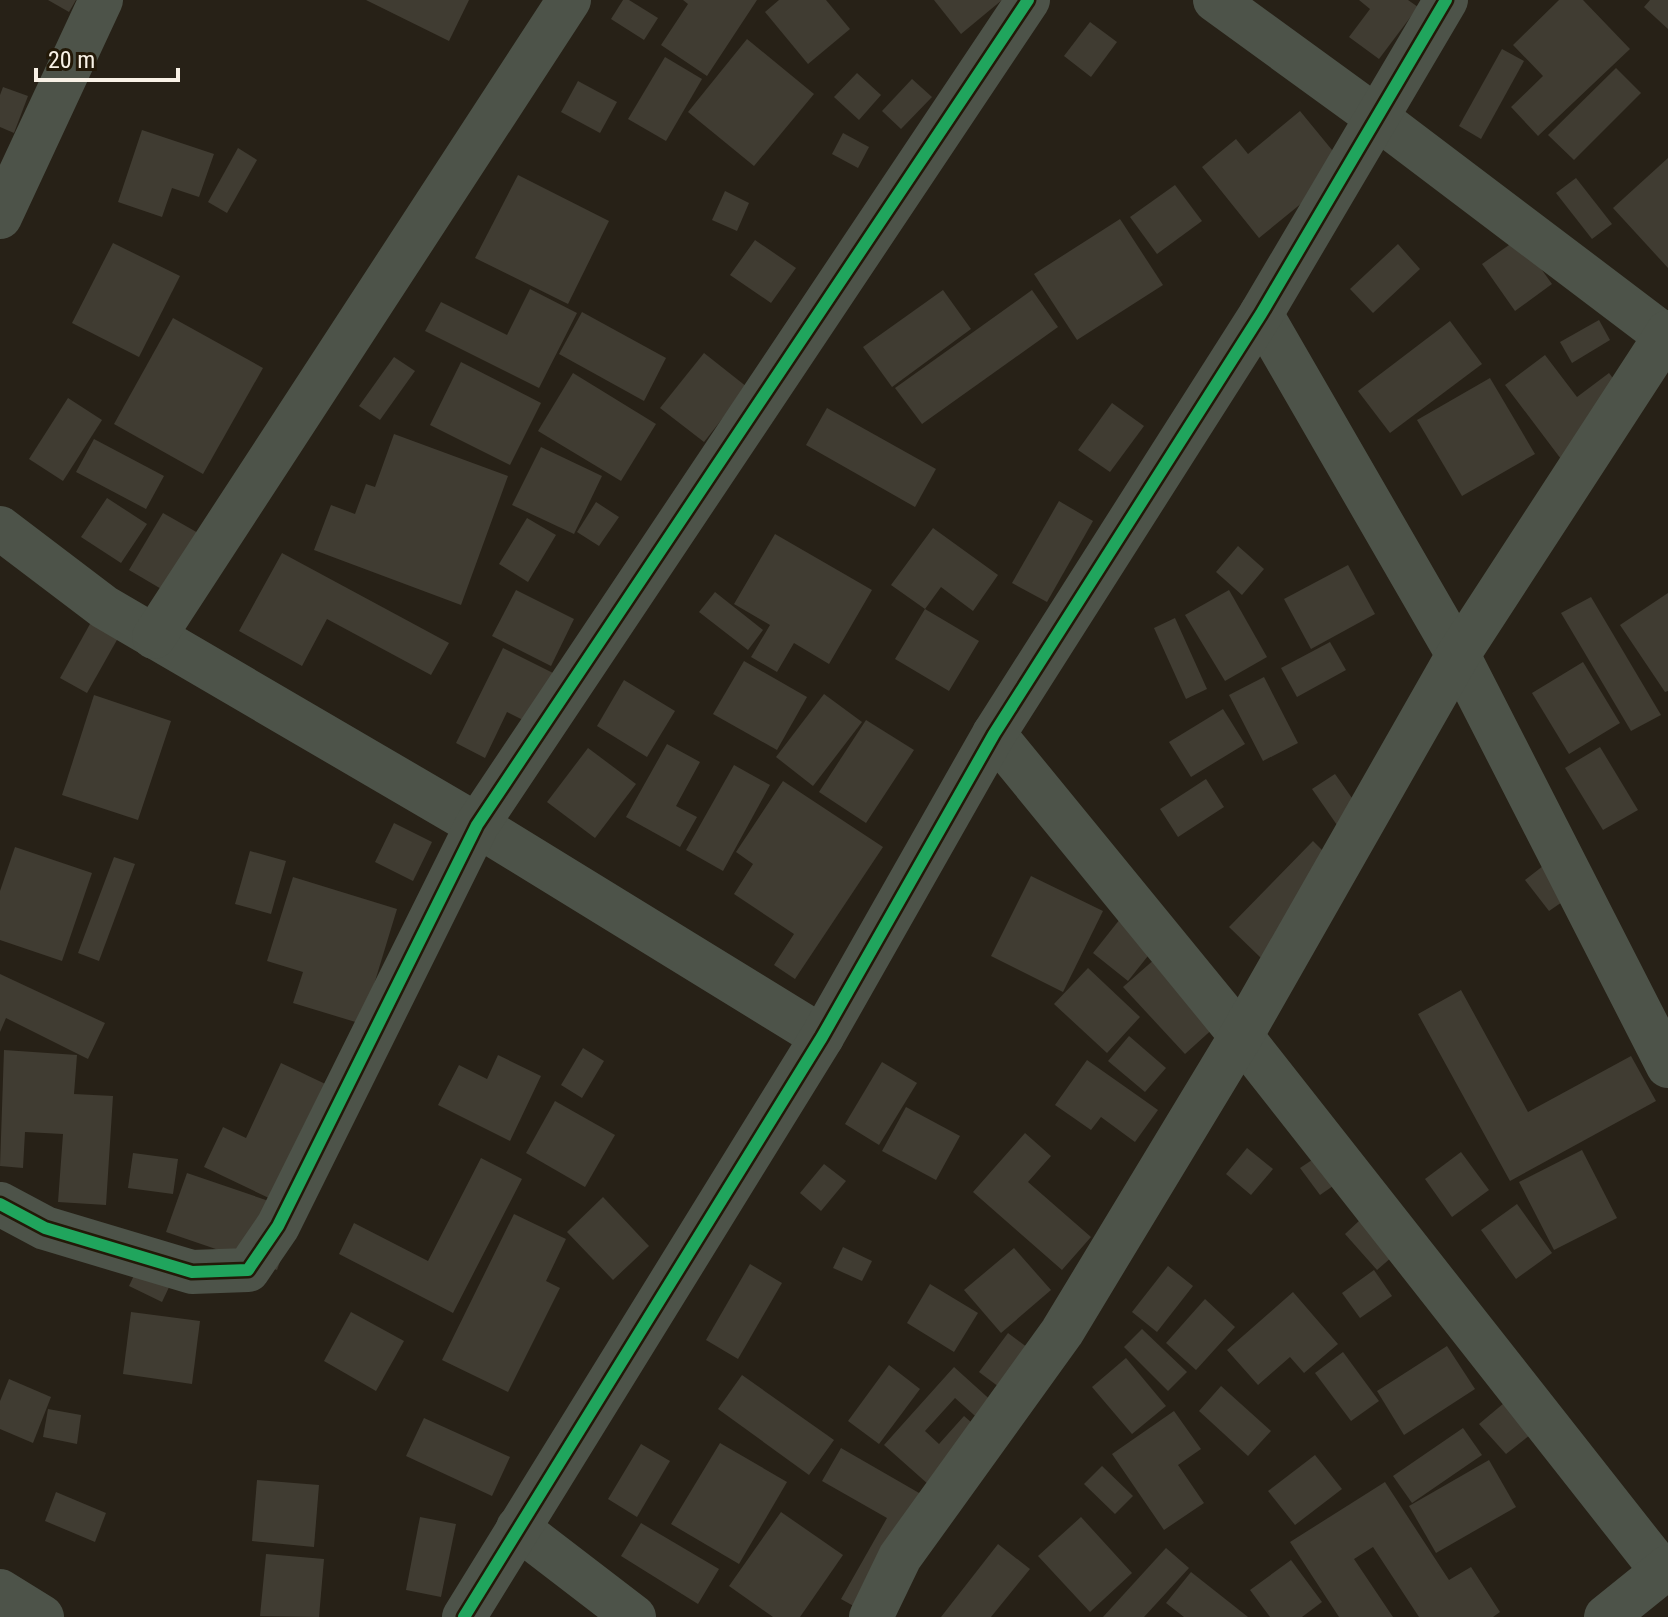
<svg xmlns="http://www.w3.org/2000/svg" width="1668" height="1617" viewBox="0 0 1668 1617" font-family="'Roboto Condensed',sans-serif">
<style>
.building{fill:#403c32}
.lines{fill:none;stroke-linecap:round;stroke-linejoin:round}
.minor{stroke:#4d5349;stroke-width:44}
.cycleway-casing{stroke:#231908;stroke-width:17}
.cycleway{stroke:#20a55d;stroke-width:12}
</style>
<rect width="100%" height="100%" fill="#272117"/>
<g class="building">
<polygon points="48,0 76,0 69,12"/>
<polygon points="366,0 469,0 449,41"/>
<polygon points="623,0 629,0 658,18 644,40 611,19"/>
<polygon points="683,0 757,0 707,76 661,45 688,4"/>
<polygon points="779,0 826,0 850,29 808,64 765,12"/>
<polygon points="934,0 1002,0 961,34"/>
<polygon points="1359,0 1408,0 1418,7 1379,59 1349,37 1370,9"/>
<polygon points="1559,0 1583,0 1630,49 1538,136 1511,107 1543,76 1513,45"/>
<polygon points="1650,0 1668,0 1668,29 1644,7"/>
<polygon points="1090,22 1117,42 1091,77 1064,56"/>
<polygon points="747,39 814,94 754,166 688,112"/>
<polygon points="1502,49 1524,61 1481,139 1459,126"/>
<polygon points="665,57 702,79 666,141 628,119"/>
<polygon points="1616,68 1641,93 1574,160 1548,135"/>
<polygon points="857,73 881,95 859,120 834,97"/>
<polygon points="912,79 932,97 901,129 882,111"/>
<polygon points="578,81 617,102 600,133 561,112"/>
<polygon points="3,87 28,96 14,133 0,127 0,95"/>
<polygon points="1300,111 1346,167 1259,238 1202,167 1236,139 1248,154"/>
<polygon points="142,130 214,154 199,197 172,188 162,217 118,202"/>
<polygon points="843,133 869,147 858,168 832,154"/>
<polygon points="238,148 257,160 227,213 208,202"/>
<polygon points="1668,158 1668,268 1613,208"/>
<polygon points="518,175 609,221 568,304 475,258"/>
<polygon points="1576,178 1612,224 1592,239 1556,193"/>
<polygon points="1175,185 1202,221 1157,254 1130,217"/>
<polygon points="725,191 749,203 737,231 712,220"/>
<polygon points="1120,219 1163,285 1077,340 1034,274"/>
<polygon points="1519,238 1552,284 1515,311 1482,264"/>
<polygon points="755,240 796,268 771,303 730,275"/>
<polygon points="113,243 180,276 139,357 72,323"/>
<polygon points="1398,244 1420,269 1373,313 1350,289"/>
<polygon points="530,289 577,313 539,388 425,331 441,302 507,335"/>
<polygon points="943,290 971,329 892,387 863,347"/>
<polygon points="1032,290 1058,327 922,424 895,388"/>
<polygon points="582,312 666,358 644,401 559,354"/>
<polygon points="173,318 263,368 203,474 114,424"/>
<polygon points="1599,320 1610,340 1572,363 1560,342"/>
<polygon points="1450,321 1482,364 1390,433 1358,391"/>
<polygon points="704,353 747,387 704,442 660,408"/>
<polygon points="1545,355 1577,397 1609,373 1636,409 1564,463 1505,385"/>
<polygon points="394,357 415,371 380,420 359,406"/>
<polygon points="461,362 541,403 510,465 430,425"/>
<polygon points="573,373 656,424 621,481 538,431"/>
<polygon points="1490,378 1535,454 1462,496 1417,420"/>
<polygon points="68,398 102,420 63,481 29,459"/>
<polygon points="1112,403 1144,426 1110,472 1078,450"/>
<polygon points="827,408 936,469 915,507 806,445"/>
<polygon points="394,434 508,476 461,605 314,550 331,505 355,514 366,484 375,487"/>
<polygon points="94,439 164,476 146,509 76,472"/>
<polygon points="541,447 602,476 574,534 512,505"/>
<polygon points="107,498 147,524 121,563 81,537"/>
<polygon points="1059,501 1093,521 1047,602 1012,583"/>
<polygon points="596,502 619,517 599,546 577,532"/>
<polygon points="163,513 214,542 180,600 129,570"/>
<polygon points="527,518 556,535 528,582 499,564"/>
<polygon points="933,528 998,575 973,611 941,587 925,609 891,585"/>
<polygon points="775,534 872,590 829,664 794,643 777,672 751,657 770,625 734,604"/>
<polygon points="1238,546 1264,569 1242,595 1216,572"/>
<polygon points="282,553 449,643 431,675 327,619 302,666 239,631"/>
<polygon points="1348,565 1375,614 1311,649 1284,599"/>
<polygon points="516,590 574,619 551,666 492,636"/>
<polygon points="1229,590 1267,657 1225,681 1185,615"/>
<polygon points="715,592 763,630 748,650 699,612"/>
<polygon points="1668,593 1668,691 1665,692 1620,625"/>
<polygon points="1591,597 1661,715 1631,731 1561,613"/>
<polygon points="925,609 979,641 949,691 895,659"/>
<polygon points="95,615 122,631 87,693 60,678"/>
<polygon points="1175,618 1207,689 1186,699 1154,628"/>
<polygon points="1330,642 1346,670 1297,697 1281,668"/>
<polygon points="503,648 561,677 537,727 507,712 485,758 456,743"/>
<polygon points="744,661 807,697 777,750 713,714"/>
<polygon points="1583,662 1620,723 1569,754 1532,693"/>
<polygon points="1264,677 1298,743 1263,761 1229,695"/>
<polygon points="624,680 675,711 647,757 597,726"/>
<polygon points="824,694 862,722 813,786 776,757"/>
<polygon points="94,695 171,721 138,820 62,795"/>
<polygon points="1223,709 1245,744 1191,777 1169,742"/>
<polygon points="866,720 914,750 866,823 819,792"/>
<polygon points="667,744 700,762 676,806 697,817 680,847 626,817"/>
<polygon points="1600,747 1638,810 1603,830 1565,768"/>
<polygon points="588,748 636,784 595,838 547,802"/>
<polygon points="734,765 770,785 723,871 686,850"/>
<polygon points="1335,774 1378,835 1355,851 1312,789"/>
<polygon points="1206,779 1224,807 1178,837 1160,809"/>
<polygon points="783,781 883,847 795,979 774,965 794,934 734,894 753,864 736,852"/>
<polygon points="394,823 432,842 413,881 375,862"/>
<polygon points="1313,841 1345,873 1261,958 1229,927"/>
<polygon points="15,847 92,873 62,961 0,940 0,891"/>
<polygon points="250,851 286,861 271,914 235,904"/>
<polygon points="114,857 135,864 99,961 78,953"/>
<polygon points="1543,866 1568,898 1549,911 1525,880"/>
<polygon points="1031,876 1103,911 1063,992 991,956"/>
<polygon points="293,877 397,909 362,1024 293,1003 303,972 267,961"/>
<polygon points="1128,909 1163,937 1128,981 1093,953"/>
<polygon points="1156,958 1217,1025 1185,1054 1123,987"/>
<polygon points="1088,968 1140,1017 1107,1053 1054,1004"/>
<polygon points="0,974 105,1023 88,1059 6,1018 0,1032"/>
<polygon points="1461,990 1528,1112 1631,1056 1656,1101 1510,1181 1418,1014"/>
<polygon points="1129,1036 1166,1068 1145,1092 1108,1061"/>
<polygon points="583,1048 604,1061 582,1098 561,1085"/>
<polygon points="4,1050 77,1055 74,1094 113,1096 106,1205 58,1202 63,1134 25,1132 23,1168 0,1166"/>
<polygon points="498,1055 541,1076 510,1141 438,1105 459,1065 487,1079"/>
<polygon points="1087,1060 1158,1110 1135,1142 1101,1117 1091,1130 1055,1105"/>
<polygon points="882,1062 917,1083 879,1145 845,1124"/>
<polygon points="281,1063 336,1089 271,1199 204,1167 223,1127 246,1138"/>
<polygon points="555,1101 615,1135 585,1187 526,1153"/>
<polygon points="906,1107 960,1136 936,1180 882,1151"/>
<polygon points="1025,1133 1051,1156 1028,1182 1091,1237 1062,1270 973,1192"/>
<polygon points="1247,1148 1273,1169 1251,1195 1226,1174"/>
<polygon points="1327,1150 1346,1177 1320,1195 1300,1168"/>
<polygon points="1582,1150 1617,1218 1554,1250 1519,1182"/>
<polygon points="1461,1152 1489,1190 1452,1217 1425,1179"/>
<polygon points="133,1153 178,1159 173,1194 128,1188"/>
<polygon points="481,1158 522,1179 453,1313 339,1254 354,1223 428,1261"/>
<polygon points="824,1164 846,1181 821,1211 800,1193"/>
<polygon points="187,1173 298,1211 277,1270 166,1232"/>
<polygon points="603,1197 649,1246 613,1280 567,1232"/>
<polygon points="1517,1204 1552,1253 1516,1279 1481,1230"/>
<polygon points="1375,1206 1408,1243 1377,1270 1345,1234"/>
<polygon points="514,1214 566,1239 546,1281 560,1288 508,1392 442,1360"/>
<polygon points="843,1247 872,1261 862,1281 833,1268"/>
<polygon points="1014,1248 1051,1290 1001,1333 964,1290"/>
<polygon points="750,1264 782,1283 738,1359 706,1340"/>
<polygon points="1168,1266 1193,1286 1157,1332 1132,1312"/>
<polygon points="138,1267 171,1283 162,1302 129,1286"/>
<polygon points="1374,1270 1392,1296 1360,1318 1342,1293"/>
<polygon points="930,1284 978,1313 954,1352 907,1323"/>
<polygon points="1293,1292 1338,1344 1304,1373 1290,1357 1258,1385 1227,1350"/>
<polygon points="1205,1299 1235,1327 1196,1370 1166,1343"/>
<polygon points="131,1312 200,1321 192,1384 123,1374"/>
<polygon points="351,1312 404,1341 376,1391 324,1361"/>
<polygon points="1142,1329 1187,1372 1168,1391 1124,1347"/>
<polygon points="1008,1333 1035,1353 1007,1393 979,1372"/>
<polygon points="1447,1346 1475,1389 1404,1435 1377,1391"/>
<polygon points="1343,1352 1379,1401 1351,1421 1315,1373"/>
<polygon points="1126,1358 1166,1406 1132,1434 1092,1387"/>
<polygon points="889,1365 920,1389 879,1444 848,1421"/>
<polygon points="954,1367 1006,1414 992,1431 955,1398 925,1431 939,1444 964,1416 987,1436 937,1492 884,1445"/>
<polygon points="742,1375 834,1440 809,1475 718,1409"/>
<polygon points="9,1379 51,1397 33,1443 0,1429 0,1401"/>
<polygon points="1221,1386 1271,1431 1248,1456 1199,1411"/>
<polygon points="1504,1403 1530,1435 1506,1454 1479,1424"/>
<polygon points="48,1409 81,1415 77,1444 43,1437"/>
<polygon points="1174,1411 1201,1449 1178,1465 1204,1503 1164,1530 1112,1454"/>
<polygon points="424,1418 510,1457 492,1496 406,1456"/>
<polygon points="1463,1428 1482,1455 1412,1503 1393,1476"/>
<polygon points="720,1443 787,1482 739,1564 671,1524"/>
<polygon points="641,1444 670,1461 637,1517 608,1499"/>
<polygon points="841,1448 933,1501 868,1614 841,1599 887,1518 822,1481"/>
<polygon points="1315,1455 1342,1489 1295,1525 1268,1491"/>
<polygon points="1489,1460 1516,1507 1436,1553 1409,1506"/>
<polygon points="1102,1466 1133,1496 1115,1514 1084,1484"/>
<polygon points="257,1480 319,1485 314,1547 252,1541"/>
<polygon points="1385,1482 1449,1580 1471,1567 1500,1612 1493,1617 1419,1617 1373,1547 1354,1559 1393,1617 1339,1617 1290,1542"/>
<polygon points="56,1492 106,1513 95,1542 45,1521"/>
<polygon points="781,1512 843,1555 800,1617 773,1617 729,1586"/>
<polygon points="420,1517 456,1524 441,1597 406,1590"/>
<polygon points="1081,1517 1132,1573 1090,1612 1038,1556"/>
<polygon points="641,1523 719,1569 698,1604 621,1556"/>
<polygon points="998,1544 1030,1569 991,1617 941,1617"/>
<polygon points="1166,1548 1189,1568 1144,1617 1103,1617"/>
<polygon points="266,1554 324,1559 319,1617 260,1616"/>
<polygon points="1291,1560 1322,1602 1302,1617 1270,1617 1250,1590"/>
<polygon points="1191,1572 1248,1617 1184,1617 1166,1603"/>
</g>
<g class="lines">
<g class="minor">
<polyline points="1215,0 1376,117 1668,338"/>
<polyline points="0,217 101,0"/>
<polyline points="1261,314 1458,655 1668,1066"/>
<polyline points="0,528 104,607 477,825 822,1037"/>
<polyline points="154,637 569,0"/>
<polyline points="994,734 1241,1036 1662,1571"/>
<polyline points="0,1204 45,1228 192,1272 248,1270 278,1226 477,825 1028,0"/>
<polyline points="518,1528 634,1617"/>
<polyline points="0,1591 42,1617"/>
<polyline points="464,1617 822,1037 994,734 1261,314 1446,0"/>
<polyline points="871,1617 900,1557 1062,1332 1241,1036 1458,655 1668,332"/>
<polyline points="1606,1617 1668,1567"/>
</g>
<defs>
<g id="cycleway">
<polyline points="0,1204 45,1228 192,1272 248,1270 278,1226 477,825 1028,0"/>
<polyline points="464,1617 822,1037 994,734 1261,314 1446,0"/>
</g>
</defs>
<use href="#cycleway" class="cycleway-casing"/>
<use href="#cycleway" class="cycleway"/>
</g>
<path d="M36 68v12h142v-12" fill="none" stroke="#f8f1e6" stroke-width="4"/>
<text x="48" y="68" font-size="24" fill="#f8f1e6" stroke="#231908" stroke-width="6" paint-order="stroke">20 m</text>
</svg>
